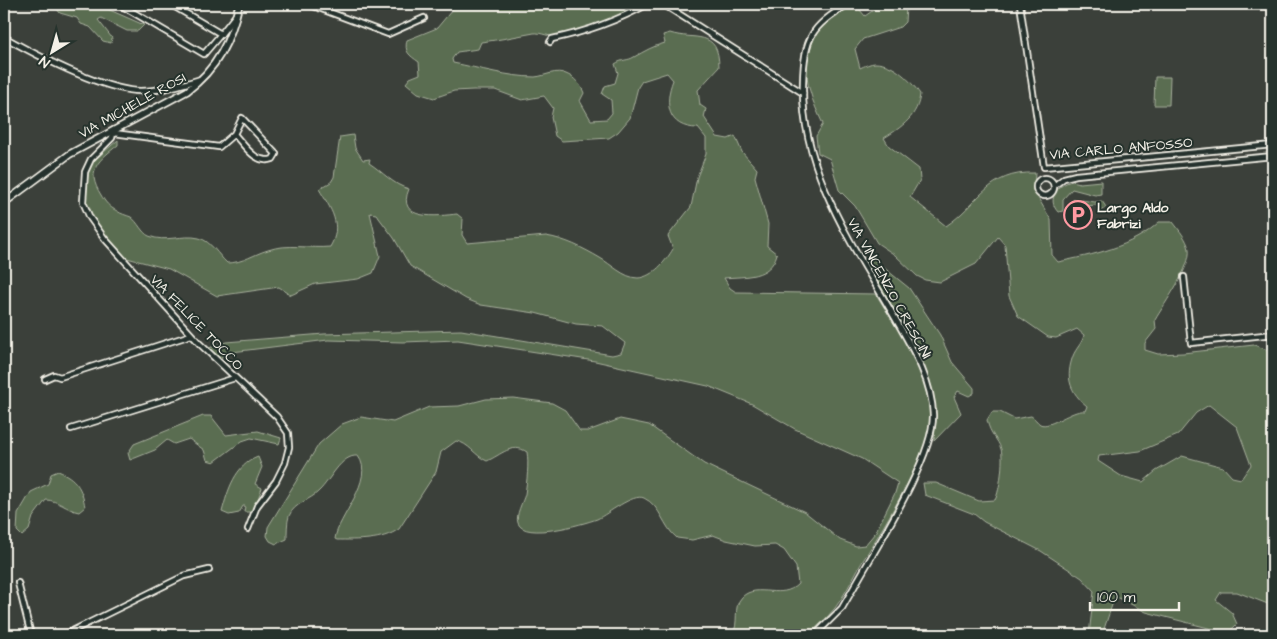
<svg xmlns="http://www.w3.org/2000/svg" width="1277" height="639" viewBox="0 0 1277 639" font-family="'Architects Daughter',sans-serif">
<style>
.green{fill:#5a6d51;stroke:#a7af9c;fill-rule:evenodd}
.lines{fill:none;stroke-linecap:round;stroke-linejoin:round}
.minor-casing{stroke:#f4f1e8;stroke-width:8}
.tertiary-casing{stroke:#f4f1e8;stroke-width:9}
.minor{stroke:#26332d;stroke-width:4.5}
.tertiary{stroke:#26332d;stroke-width:5.5}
.labels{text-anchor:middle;stroke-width:4;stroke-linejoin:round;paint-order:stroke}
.street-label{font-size:14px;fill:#f4f1e8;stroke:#26332d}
.poi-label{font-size:14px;font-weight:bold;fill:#f4f1e8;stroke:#26332d;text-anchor:start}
</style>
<rect width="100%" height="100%" fill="#3b403a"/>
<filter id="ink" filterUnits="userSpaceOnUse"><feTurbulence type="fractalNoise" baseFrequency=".02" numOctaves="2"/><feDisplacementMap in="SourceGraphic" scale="10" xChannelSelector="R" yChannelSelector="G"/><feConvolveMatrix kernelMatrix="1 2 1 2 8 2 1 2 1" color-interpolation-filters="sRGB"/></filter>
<g filter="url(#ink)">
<g class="green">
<polygon points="53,4 96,4 144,25 138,31 127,31 101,18 98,20 112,38 111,43 103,41 90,27 81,24 77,18 60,13"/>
<path d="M457,4L503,6L505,4H643C620,18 587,32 560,36C550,38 541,32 534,33C517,36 499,40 481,42L478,49L457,52L452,59L453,63C480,68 508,77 535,77C546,76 556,69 566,74C574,77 581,85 584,93L580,101L591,120L607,119L612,113L611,100L602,94L605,86L615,83L618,73L615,64C622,59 628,61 634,57C645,51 653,46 665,43L663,35L670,33C694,41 719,28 719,67L698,90L700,105L706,109L704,117L717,137L728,139L735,136L742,152L757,169L755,177L768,224L767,246L777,254C770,279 745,276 724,278L730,288L736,292L876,294C899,333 930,372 930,418C931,453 877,537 858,569C851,582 844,596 835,608C827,618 817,627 808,635H732C740,624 732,607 742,597C757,582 782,601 798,584L796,567L784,550L775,545L755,546L726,540L713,535L692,540L677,538C663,527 661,506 644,498C633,493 608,514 597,519C583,524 524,541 518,523C515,515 523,502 525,494C527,481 529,464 527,452C512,442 501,455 487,461C475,456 469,443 456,441L441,452L436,472L399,529C382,541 357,540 337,540L335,539C337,518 376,479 358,456C341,454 330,481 319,491C311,500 294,503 289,516C287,522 287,532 287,539L276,544L270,541L267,536L268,527L319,444L342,424L361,417L393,422L429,407L459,406L486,399L513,398L552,403L565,410L580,431H588L620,419L649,425L704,464L805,512L840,540L856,546L865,545L875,533L895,493L898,483L862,459L795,429L752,404L708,386L595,361L458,340L403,342L328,340L224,353L221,358L214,357L209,348L226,342L324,334L461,330L612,355L621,353L625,343L603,326L576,324L535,313L481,305L466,299L410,266L394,238L376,214L370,213L380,256L373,273L358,279L315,284L291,295L279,287L217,296L169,269L123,257L95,226L85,203L87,171L91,163L118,140V145C99,160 85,170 101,195C105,202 109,207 117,211C121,214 126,215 131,217C138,222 142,233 149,236C165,243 183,234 199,238C211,241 218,255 227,263C243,263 254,254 268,250C288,243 309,249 330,247C343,225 331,209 319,189L331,182L334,177L340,137L353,135L355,148L363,160L370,159L369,163C383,172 393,185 409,189C395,222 439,216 457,214L463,219L462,235L467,243L546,236C565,239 583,248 600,258C611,264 624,278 638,278C653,277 666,261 673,249L668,236L691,207L697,177L706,154V138L698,128C667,128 664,103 673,80L667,73L642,81L638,87L630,118L618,132L609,138L562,141L555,136L551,117L553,108L544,96L522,100L495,90H473L454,91L434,98L418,93L406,83L410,78L420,74L419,62C409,55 404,52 407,40L437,28Z"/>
<path d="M855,4L865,16L882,4H916L906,7L905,22L900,27L863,39L855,49L860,68C864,66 871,63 875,63C894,63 911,81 920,94C918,116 902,127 884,138L889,146L919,169L920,180L910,197L946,226C978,205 987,171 1035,173L1034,191L1051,220L1052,255L1058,262C1092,255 1133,247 1159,222H1173C1179,230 1187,239 1189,249C1192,266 1164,304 1155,320L1156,329L1145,343V350L1158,354L1183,353L1254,345L1273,352V606L1237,592H1221L1216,600L1232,613L1237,624L1228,633L1146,612L1115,596L1102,635H1089L1094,591L1082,578L1041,551L984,522L974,514L925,495L923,483H936L979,501L995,500C1000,491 1004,459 1001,449C998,439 990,435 987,420L992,412H1000L1014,419L1031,416C1035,418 1037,422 1040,424C1050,429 1072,409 1085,411L1087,406C1070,392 1065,378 1073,356C1076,348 1082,344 1084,335L1077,329L1056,338L1048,337L1018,316L1009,296L1005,245L998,237L976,264L940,282L925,280L917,276L895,255L877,243L855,206L839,190L830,159L818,153L816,136L823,124C818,113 813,103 810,91C802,68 810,36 828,18C834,12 847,7 855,4ZM1209,405L1237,427L1251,465L1241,479L1232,477L1223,467L1182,456L1156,471L1143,482L1121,476L1098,461L1099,456L1140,451L1178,435L1196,413Z"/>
<polygon points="1155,77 1170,77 1169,105 1154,105"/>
<path d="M1072,181L1080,183L1101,181V194L1095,195L1072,189L1063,199V211L1058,212C1046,199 1058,184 1072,181Z"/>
<polygon points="1074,199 1095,202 1102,201 1106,207 1101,211 1096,205 1075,207 1071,211 1069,204"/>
<polygon points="872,258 909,288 940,335 952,362 974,388 974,393 969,396 958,391 954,397 961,413 934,441 936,415 928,377 866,264 865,260"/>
<polygon points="203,416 211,416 226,435 258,431 281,438 279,444 251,438 242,441 214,462 207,460 204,450 189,439 174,444 167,440 155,450 130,460 128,453 134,444"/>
<path d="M258,457L262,467L255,484L262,488L255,507L250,512H244L245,506H243L239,513L229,515L222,512C228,490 235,465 258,457Z"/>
<path d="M58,471C76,478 82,488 85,507L79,512C67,510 58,500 46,500L33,517L29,530L22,536L17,531L18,514L31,492L48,484L51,474Z"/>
</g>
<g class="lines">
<defs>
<g id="minor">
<polyline points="119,4 204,54 221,34"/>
<polyline points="170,4 221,34 236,15"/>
<polyline points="308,4 388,34 424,18"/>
<polyline points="663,4 803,93"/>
<polyline points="1020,4 1044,167 1273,145"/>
<path d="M4,37C38,56 101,90 140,91C161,91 181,85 201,79"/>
<path d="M550,42L552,39C586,32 617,21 648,4"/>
<polyline points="114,130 112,138 91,159 85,172 83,202 90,218 105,239 200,344 277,417 288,433 289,447 285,463 276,481 257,506 248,529"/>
<path d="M114,133L219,147L234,134L242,118L276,154L273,159C256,165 245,146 234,134"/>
<circle cx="1045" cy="187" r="9"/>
<polyline points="1054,186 1064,178 1076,175 1273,156"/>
<polyline points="1184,277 1191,343 1273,334"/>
<polyline points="45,379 54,375 60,377 191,335"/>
<polyline points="71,429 235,378"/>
<polyline points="18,583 31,635"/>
<polyline points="64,635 184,576 209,570"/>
<path d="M815,635L842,608L853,589C875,549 934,458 933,415C932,380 912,348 895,318C853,245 800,170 803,82C804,39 811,25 849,4"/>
</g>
<path id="tertiary" d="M4,203L70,154L187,91C217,69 231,40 239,4"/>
</defs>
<use href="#minor" class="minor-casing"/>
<use href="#tertiary" class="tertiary-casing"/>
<use href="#minor" class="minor"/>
<use href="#tertiary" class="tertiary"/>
</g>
</g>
<defs>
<symbol id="parking-ring" viewBox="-11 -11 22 22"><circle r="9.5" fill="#26332d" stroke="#ff9aa2" stroke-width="1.5"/><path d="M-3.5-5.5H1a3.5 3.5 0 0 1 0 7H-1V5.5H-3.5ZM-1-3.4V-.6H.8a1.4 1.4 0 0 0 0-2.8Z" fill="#ff9aa2"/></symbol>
</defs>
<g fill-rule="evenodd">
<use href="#parking-ring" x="1062" y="199" width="32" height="32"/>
</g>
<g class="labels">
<g class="street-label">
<text transform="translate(132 105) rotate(-29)" y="5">VIA MICHELE ROSI</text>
<text transform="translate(1121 148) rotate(-5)" y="5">VIA CARLO ANFOSSO</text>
<text transform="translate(890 288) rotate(61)" y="5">VIA VINCENZO CRESCINI</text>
<text transform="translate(197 322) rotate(46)" y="5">VIA FELICE TOCCO</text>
</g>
<g class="poi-label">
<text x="1097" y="212">Largo Aldo<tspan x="1097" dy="16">Fabrizi</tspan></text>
</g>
</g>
<rect width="1277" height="639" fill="none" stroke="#26332d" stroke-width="20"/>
<rect x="10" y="10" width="1257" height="619" fill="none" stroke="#f4f1e8" stroke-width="2" filter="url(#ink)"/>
<g transform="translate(52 52) rotate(217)" stroke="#26332d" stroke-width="4" paint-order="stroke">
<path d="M0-4L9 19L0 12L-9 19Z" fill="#f4f1e8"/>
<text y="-8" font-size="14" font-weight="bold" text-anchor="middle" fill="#f4f1e8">N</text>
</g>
<path d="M1090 602v8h89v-8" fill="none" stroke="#f4f1e8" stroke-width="2.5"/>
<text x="1097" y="602" font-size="15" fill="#f4f1e8" stroke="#26332d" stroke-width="4" paint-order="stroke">100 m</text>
</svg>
